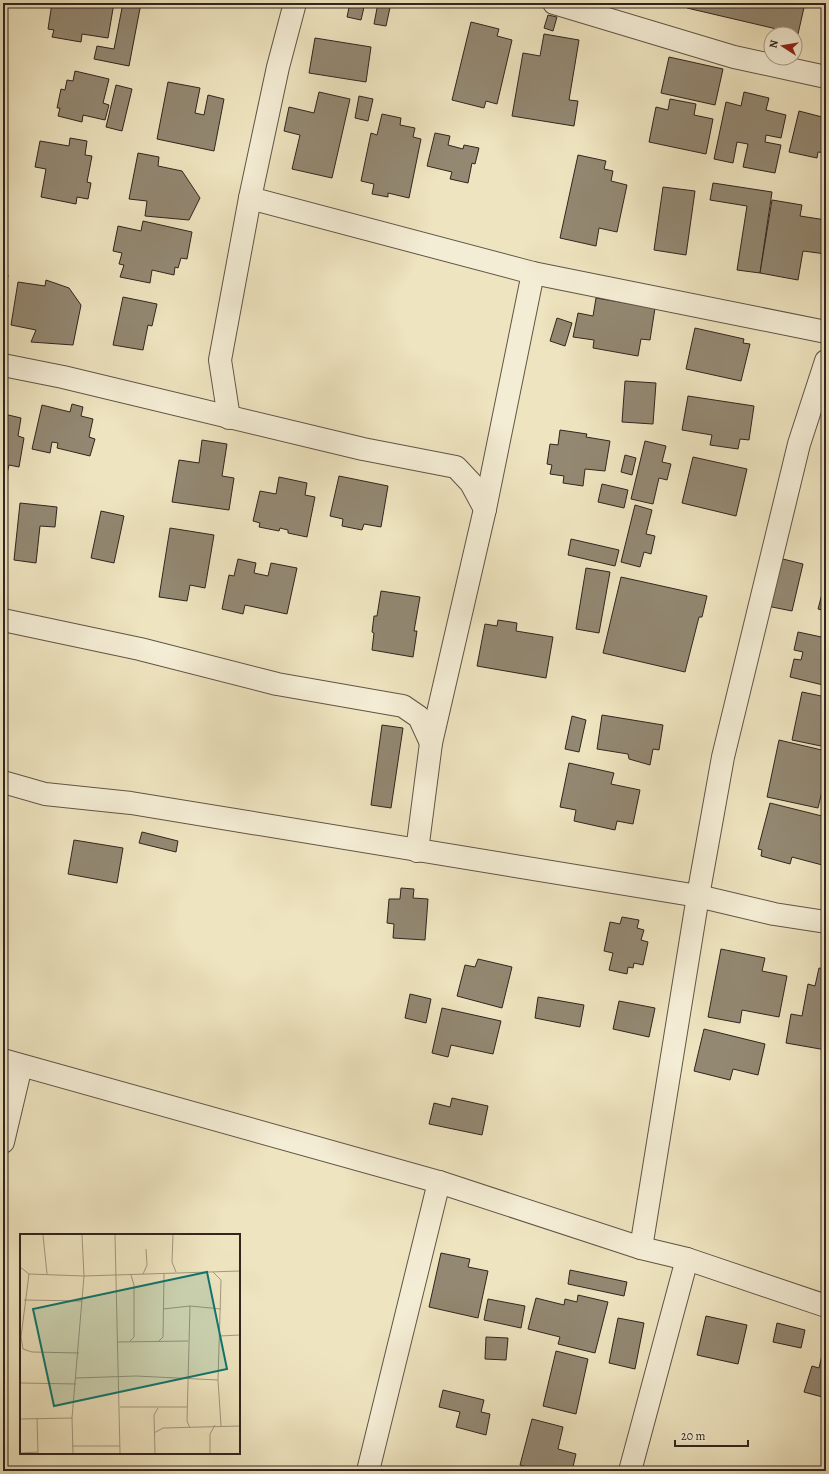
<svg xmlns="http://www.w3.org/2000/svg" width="829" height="1474" viewBox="0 0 829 1474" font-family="Alegreya,serif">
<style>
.building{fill:#938872;stroke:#31251e}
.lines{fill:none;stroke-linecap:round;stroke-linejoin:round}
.street-casing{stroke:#605546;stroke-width:24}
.street{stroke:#f4edd5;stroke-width:22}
.inset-road{fill:none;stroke:#a2987f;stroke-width:1}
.view{fill:#0f766e;fill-opacity:0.15;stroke:#0f766e;stroke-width:2}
.inset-edge{fill:none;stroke:#31251e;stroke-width:2}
</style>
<rect width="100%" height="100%" fill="#eee4bf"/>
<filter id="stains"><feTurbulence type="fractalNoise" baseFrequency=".005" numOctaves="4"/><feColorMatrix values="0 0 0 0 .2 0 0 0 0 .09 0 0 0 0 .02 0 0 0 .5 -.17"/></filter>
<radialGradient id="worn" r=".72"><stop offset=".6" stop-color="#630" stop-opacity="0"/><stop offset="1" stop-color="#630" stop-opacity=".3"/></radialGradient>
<g class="building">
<polygon points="52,3 114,3 108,38 82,34 81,42 52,37 54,30 48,29"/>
<polygon points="123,3 141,3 129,66 94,59 97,46 114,49"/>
<polygon points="350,3 365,3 361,20 347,17"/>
<polygon points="378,3 391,3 386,26 374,24"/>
<polygon points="688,3 805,3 798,34 687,8"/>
<polygon points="548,15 557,17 553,31 544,28"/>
<polygon points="471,22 499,29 497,36 512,40 497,104 486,101 484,108 452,100"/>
<polygon points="544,34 579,40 569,100 578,101 574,126 512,116 523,53 540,56"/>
<polygon points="315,38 371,47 366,82 309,73"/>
<polygon points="669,57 723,69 715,105 661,93"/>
<polygon points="75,71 109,79 103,103 109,105 105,120 83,115 82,122 58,116 60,108 57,108 61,89 65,90 67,80 73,81"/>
<polygon points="168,82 200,88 195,113 204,115 208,95 224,99 214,151 157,139"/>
<polygon points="116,85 132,89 122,131 106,127"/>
<polygon points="319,92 350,99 332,178 292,169 300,135 284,131 289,107 314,113"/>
<polygon points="744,92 769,98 766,110 786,115 781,138 766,135 765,142 781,145 775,173 743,167 748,144 737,142 733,163 714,159 726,102 741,106"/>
<polygon points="359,96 373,99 368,121 355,118"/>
<polygon points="670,99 696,104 694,115 713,119 706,154 649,142 656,107 668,110"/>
<polygon points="799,111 826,118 826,153 818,152 817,158 789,152"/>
<polygon points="382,114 401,118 400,125 415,128 413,137 421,139 409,198 388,193 388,197 372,194 374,184 361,181 371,133 377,135"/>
<polygon points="435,133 450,136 448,145 463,149 464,145 479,148 475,164 472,163 468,183 450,179 452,172 427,166"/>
<polygon points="70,138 87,141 85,155 92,156 87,182 91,183 88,199 77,197 76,204 41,197 46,169 35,167 40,141 69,146"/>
<polygon points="138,153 159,157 158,166 182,171 200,198 189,220 145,216 147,201 129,199"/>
<polygon points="578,155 606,161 604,169 613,171 611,181 627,185 617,232 599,228 596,246 560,238"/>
<polygon points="713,183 772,192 760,273 737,270 747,206 710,200"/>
<polygon points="663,187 695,191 686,255 654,250"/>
<polygon points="772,200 802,205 800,216 826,220 826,254 803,251 798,280 760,273"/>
<polygon points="143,221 192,232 187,259 181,258 178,268 175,267 174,275 152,270 150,283 120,277 124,265 119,264 122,253 113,251 118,226 141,231"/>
<polygon points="3,274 8,275 3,309"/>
<polygon points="46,280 69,288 81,305 73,345 31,342 36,330 11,325 18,282 45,286"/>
<polygon points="123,297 157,304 152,326 148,325 143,350 113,345"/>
<polygon points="596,298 655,308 650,340 641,339 638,356 593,348 594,340 573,337 578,313 593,316"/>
<polygon points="557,318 572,323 565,346 550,341"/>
<polygon points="695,328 744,339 743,343 750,344 741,381 686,369"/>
<polygon points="625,381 656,383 653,424 622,422"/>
<polygon points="688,396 754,406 749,440 740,439 738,449 710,445 712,435 682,430"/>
<polygon points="72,404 83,407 81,416 93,419 89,437 95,439 90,456 57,448 58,443 52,442 50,453 32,449 42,405 70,412"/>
<polygon points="4,414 21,418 18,436 24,438 19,467 9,465 6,478 3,478"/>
<polygon points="560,430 587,434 586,437 610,441 605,471 585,469 583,486 563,483 564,476 550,474 552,465 547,464 550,444 558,445"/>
<polygon points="202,440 227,444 222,476 234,478 229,510 172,502 179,460 199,463"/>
<polygon points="645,441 666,446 662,462 671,464 667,480 659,478 653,504 631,499"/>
<polygon points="625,455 636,458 632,475 621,472"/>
<polygon points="693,457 747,469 736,516 682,503"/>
<polygon points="339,476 388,486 381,527 364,524 362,530 342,526 343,519 330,516"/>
<polygon points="279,477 307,483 305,495 315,497 307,537 288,533 288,530 280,528 279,531 259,527 260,523 253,521 260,491 276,494"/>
<polygon points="602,484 628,490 624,508 598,502"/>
<polygon points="20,503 57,507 55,527 40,526 36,563 14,560"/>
<polygon points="635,505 652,510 646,534 655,536 651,554 644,552 640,567 621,562"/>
<polygon points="101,511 124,516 114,563 91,558"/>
<polygon points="170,528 214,535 205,588 190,585 187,601 159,597"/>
<polygon points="571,539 619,550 615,566 568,555"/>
<polygon points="779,558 803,564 792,611 767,606"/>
<polygon points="238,559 256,563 254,573 268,576 271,563 297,568 287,614 245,605 243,614 222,609 229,575 234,576"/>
<polygon points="586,568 610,572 599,633 576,629"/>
<polygon points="621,577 707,596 702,617 699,617 685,672 603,653"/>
<polygon points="826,579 826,611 818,609"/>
<polygon points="381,591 420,597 414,631 417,631 413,657 372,650 374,633 372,632 374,616 377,616"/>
<polygon points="498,620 517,623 516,631 553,637 546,678 477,666 485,624 497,626"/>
<polygon points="798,632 826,638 826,677 825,677 823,685 790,677 794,659 801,660 803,652 794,650"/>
<polygon points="802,692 826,697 826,747 792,740"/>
<polygon points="602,715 663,725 659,750 653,749 650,765 629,759 628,754 597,749"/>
<polygon points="572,716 586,720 579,752 565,749"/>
<polygon points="382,725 403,728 391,808 371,805"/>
<polygon points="779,740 826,751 826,774 818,808 767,797"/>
<polygon points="569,763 614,773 611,784 640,790 633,824 617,821 615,830 574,821 576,810 560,807"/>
<polygon points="770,803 826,817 826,866 792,857 790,864 761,856 762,850 758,849"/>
<polygon points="142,832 178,841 176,852 139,843"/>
<polygon points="74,840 123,848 117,883 68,874"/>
<polygon points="401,888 414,889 413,898 428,899 425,940 393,938 394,924 387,923 389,899 400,899"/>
<polygon points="622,917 639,920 637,928 644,930 641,940 648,942 643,965 634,963 633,968 628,967 627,974 609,970 613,953 604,951 610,922 620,924"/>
<polygon points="721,949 765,958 762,971 787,976 779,1017 742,1010 740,1023 708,1017"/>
<polygon points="478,959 512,967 502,1008 457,996 465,965 475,967"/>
<polygon points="819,968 826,969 826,1050 786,1043 791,1014 802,1016 808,984 815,986"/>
<polygon points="410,994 431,999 426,1023 405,1018"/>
<polygon points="538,997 584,1005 580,1027 535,1018"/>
<polygon points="619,1001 655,1008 649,1037 613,1029"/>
<polygon points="442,1008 501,1021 493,1054 451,1045 448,1057 432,1053"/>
<polygon points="704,1029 765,1044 758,1075 733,1069 730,1080 694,1071"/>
<polygon points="452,1098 488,1106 482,1135 429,1124 434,1103 450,1107"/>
<polygon points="441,1253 470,1259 468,1267 488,1271 478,1318 429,1307"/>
<polygon points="570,1270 627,1282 624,1296 568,1284"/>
<polygon points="578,1295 608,1302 595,1353 558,1344 560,1337 528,1329 536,1298 564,1305 565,1299 577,1302"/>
<polygon points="488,1299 525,1306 521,1328 484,1320"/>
<polygon points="706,1316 747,1325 738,1364 697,1355"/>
<polygon points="618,1318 644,1323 635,1369 609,1363"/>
<polygon points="777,1323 805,1330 801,1348 773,1342"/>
<polygon points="486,1337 508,1338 506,1360 485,1359"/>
<polygon points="556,1351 588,1359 576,1414 543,1406"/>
<polygon points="822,1355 826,1357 826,1398 804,1392 812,1366 819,1368"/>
<polygon points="443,1390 484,1400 481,1412 490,1414 486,1435 456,1427 460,1412 439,1407"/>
<polygon points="532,1419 563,1427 558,1449 576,1454 572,1471 541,1471 520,1465"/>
<polygon points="420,1467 437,1471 419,1471"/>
</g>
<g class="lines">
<defs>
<g id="street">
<polyline points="554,3 734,57 826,77"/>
<polyline points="250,198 533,273 826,332"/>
<polyline points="3,365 63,377 363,449 456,467 471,483 485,509"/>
<polyline points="229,418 220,360 250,198 278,67 295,3"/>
<polyline points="3,620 140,649 277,684 403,706 419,717 431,743"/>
<polyline points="3,782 45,794 131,803 698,896 774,914 826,922"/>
<polyline points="417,851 431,743 485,509 533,273"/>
<polyline points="3,1060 439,1182 641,1248 687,1259 826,1306"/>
<polyline points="3,1142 21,1066"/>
<polyline points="641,1248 698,896 723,757 799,444 826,361"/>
<polyline points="368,1471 439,1182"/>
<polyline points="630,1471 687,1259"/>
</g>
</defs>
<use href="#street" class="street-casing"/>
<use href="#street" class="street"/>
</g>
<g transform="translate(20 1234)">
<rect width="220" height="220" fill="#eee4bf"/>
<path class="inset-road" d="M23,1L27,40M95,1L100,219M153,1L152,28L156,38M0,33L9,40L64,42L220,37M193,38L201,46L198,146L201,192M9,40L1,103L3,115L12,118L59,119M123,40L127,31L126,15M4,66L62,67M170,72L167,187L170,194M143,75L170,72L201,75M200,102L220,101M110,107L114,103V51L111,41M139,107L143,103L144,39M97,108L168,107M56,144L116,142L198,146M0,149L56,150M100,173H167M17,184L18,219M0,185L52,184M134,199L143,194L220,192M52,212H100M0,219L18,218M53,219L52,184L64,42L62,1M135,219L134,181L138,174M190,219V200L195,191"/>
<path class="view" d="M187,38L207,135L34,172L13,75Z"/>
<rect width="220" height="220" class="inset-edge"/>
</g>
<rect width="829" height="1474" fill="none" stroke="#eee4bf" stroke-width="16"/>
<rect x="4" y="4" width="821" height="1466" fill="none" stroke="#31251e" stroke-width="2"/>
<rect x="8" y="8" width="813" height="1458" fill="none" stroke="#31251e"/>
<g transform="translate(783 46) rotate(282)"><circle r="19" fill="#f4edd5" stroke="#a69d8c"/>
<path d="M0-3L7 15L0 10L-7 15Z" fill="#8f2418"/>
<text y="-6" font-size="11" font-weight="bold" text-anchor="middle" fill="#31251e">N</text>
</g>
<path d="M675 1440v6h73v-6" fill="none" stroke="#31251e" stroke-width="2"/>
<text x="681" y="1440" font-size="12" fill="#31251e" stroke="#f4edd5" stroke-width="3" paint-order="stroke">20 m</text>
<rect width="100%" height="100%" filter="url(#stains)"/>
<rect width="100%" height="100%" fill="url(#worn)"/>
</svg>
